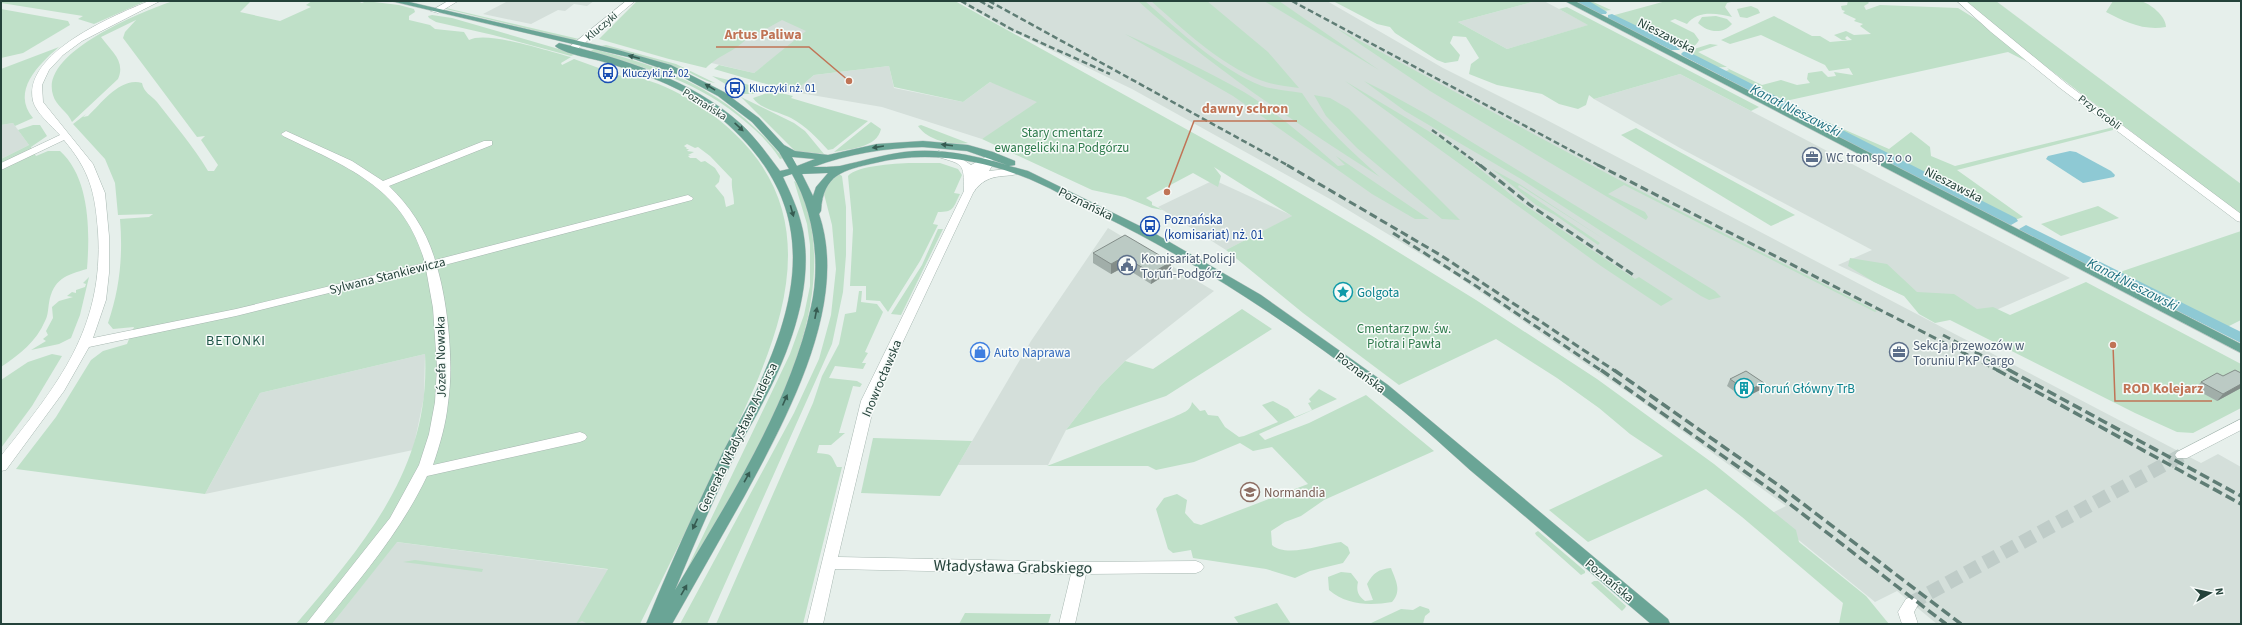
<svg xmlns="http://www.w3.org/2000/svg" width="2242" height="625" viewBox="0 0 2242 625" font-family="'Source Sans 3',sans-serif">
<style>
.built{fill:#d4dfda}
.green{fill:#bfe0c8;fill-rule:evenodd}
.water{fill:#8ec9d4}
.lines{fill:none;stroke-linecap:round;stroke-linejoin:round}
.canal{fill:#8ec9d4;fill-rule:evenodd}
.minor-tunnel{stroke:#bfccc8;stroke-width:14;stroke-dasharray:14 7;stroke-linecap:butt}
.minor-casing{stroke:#a8b8b2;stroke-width:1}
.major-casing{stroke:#c2cac8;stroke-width:1}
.minor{fill:#fff;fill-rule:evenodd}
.major{fill:#6aa596;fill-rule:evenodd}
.rail-far2{stroke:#5f7d75;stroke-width:2.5;stroke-dasharray:6 3;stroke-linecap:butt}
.rail-far1{stroke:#5f7d75;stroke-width:3;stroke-dasharray:8 4;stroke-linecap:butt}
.rail{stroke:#5f7d75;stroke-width:3.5;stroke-dasharray:10 4.5;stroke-linecap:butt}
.wall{fill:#a1aea9}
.shaded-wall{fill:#838d89}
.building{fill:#bbcac4;stroke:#838d89}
.oneway{fill:#365b51}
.labels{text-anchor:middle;stroke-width:3;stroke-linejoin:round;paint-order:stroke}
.far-street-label{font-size:11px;fill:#24423a;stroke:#f7fbf9}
.far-transit-label{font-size:11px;fill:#164399;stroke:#f7fbf9;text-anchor:start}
.street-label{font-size:13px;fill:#24423a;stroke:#f7fbf9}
.park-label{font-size:13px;fill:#2d7a4b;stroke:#f7fbf9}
.service-label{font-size:13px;fill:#4e5e75;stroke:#f7fbf9;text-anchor:start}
.transit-label{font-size:13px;fill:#164399;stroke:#f7fbf9;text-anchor:start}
.culture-label{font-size:13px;fill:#0d838f;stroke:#f7fbf9;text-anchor:start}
.shop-label{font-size:13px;fill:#366cbe;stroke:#f7fbf9;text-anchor:start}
.education-label{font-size:13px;fill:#785e54;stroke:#f7fbf9;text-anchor:start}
.water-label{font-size:14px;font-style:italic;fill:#1c6f80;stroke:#f7fbf9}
.neighbourhood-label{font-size:14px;letter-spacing:1px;fill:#1f5548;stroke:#f7fbf9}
.near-street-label{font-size:16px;fill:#24423a;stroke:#f7fbf9}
.leader{fill:none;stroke:#c07456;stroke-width:1.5}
.callout-dot{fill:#c07456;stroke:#f7fbf9;stroke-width:1.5}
.callout-label{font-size:14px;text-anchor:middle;font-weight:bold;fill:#c07456;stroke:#f7fbf9;stroke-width:3;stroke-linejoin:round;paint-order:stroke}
</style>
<rect width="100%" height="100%" fill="#e6efeb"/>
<g class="built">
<polygon points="508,1 594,1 587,6 574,4 565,11 558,10 531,24 483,14"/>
<polygon points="646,1 802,1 811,29 754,73 605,38"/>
<polygon points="958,1 1327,1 1443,68 1541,117 2201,463 2218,454 2241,467 2241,624 1937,624 1897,591 1875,602 1768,515 1786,506 1639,400 1452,273 1330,199 1132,89 1003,27"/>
<polygon points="1536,1 1544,1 1589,25 1507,49 1458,22"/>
<polygon points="889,66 894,88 963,102 990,82 1066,102 982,139 882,107 794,92 814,75"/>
<polygon points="1680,74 2070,278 1964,324 1838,265 1872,250 1680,148 1594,99"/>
<polygon points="13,123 29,145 1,159 1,125"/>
<polygon points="1214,180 1293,216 1226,250 1158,207"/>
<polygon points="1108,228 1214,291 1125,361 1101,385 1066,430 1048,465 958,465 1031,341"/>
<polygon points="425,354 424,397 413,450 205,494 260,393"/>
<polygon points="396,542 619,571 591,624 332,624"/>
</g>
<g class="green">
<polygon points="1,1 146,1 94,24 78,19 83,16 1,3"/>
<path d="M173,1H251L240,12L280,21L311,7L306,5L312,1H357L362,3L366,1L399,5L414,9L415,12L409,16V20L430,25L435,29L464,32L469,40C487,30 550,52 571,57L561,63L562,65L574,59L607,71L606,73L612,75L614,74L626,77L629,75C669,84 706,106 735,134C838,232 768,362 717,466C692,519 666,571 640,624H588L582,621L576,624L608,569L397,542L332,624H296C365,543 431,467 425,354L260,393L205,494L16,469L56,417L91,360L103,351L127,344L134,327L113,329L108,323C120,288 123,255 120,219L149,217L153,214L118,215L115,183L105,159L73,124L86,114L83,117L88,116C102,103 120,77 142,83C144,93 151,95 157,102C174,124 194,147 208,171H214L218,165L201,140L205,136L197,137L123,38L125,32L136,20L101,37C111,51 126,61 118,79L72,122C68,112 56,106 53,95C39,52 144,11 173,1ZM687,144L695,148L698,147L710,156L732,179C731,189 734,194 734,204L726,207L724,197L715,186L719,182L720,176L715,168L705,161L701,162L696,158H690L688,156L691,155H688L694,152L687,151L689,149H686L687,148L684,146Z"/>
<path d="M637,1H955L1269,175L1369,234L1476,300L1597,379L1714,464L1796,530L1799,542L1866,596L1889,624H1839L1843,603L1742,517L1706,489L1588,542L1549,510L1663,456L1630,434L1599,408L1557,378L1496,339L1399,385L1303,313L1226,250L1292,216L1214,167L1221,176L1218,187L1193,173L1146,198L1152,202V205L1163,210L1152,208L1125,197L1092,190L982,139L1037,102L990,82L963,102L894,87L889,66L814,75L794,92L714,69L719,65L754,73L806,31L782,20L759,33L751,32C743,49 719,54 706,68L669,59L599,39Z"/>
<path d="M1138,1H1145C1178,30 1221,70 1262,86C1275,90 1289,91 1302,93C1323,126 1351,151 1380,177C1296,123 1212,68 1138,1Z"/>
<path d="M1151,1H1207L1268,52L1299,88C1286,86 1272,85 1260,80C1218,63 1184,30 1151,1Z"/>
<polygon points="1264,1 1279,1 1379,70"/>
<polygon points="1333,1 1536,1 1458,22 1507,49 1588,25 1559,9 1567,7 1759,107 1751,111 1680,74 1594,99 1589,95 1586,105 1578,109 1559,104 1542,94 1497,85 1469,74 1471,64 1479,58 1466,37 1453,36 1450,43 1460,55 1458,61 1445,63 1437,60 1395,33 1390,27 1377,24"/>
<polygon points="1575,1 1591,1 1611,10 1596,12"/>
<path d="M1666,1H1735L1727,3L1725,7L1732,17C1717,13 1697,10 1687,24L1675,19L1670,21L1694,33L1699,40C1687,66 1626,28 1610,18L1611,16Z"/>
<polygon points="1848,1 1868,2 1869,3 1864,6 1866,10 1880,5 1958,8 1987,26 2021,53 2026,61 2008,52 1781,102 1889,149 1911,132 1930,147 1931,156 1955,166 2114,127 2113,130 1957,170 2023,217 2007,223 1722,76 1722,72 1729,70 1727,68 1762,85 1781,80 1797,85 1810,83 1807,79 1808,73 1822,71 1828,77 1836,76 1834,72 1853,75 1849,68 1829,71 1825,65 1761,35 1730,44 1721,40 1774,16 1812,36 1820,36 1830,42 1852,40 1847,36 1845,38 1847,40 1842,40 1834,35 1846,31 1854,35 1871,34 1860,26 1863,24 1854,21 1856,19 1843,13 1845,11 1842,10 1841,6 1847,5"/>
<polygon points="1964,1 1996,1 2241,184 2241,215 1994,27"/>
<path d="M2113,1C2121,1 2132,0 2140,1C2150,3 2166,16 2166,27C2144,31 2125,22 2106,12Z"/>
<polygon points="1751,6 1758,9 1760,13 1747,18 1740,17 1737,9"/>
<polygon points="1,9 68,21 70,25 23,53 1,58"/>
<polygon points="446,9 446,8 579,39 574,40"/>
<polygon points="432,15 452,18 576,54 571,56 493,35 436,22 429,18 428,16"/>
<path d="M1716,16L1727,19L1732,24C1722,35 1707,32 1698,23L1702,17Z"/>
<polygon points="1336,28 1623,182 1877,311 1875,312 1624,185 1608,194 1645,212 1648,217 1646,220 1430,91"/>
<path d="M1125,34C1166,52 1206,70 1244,92C1278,113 1308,140 1338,166L1345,165L1336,156L1429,219H1415L1372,194L1233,96Z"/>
<polygon points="1710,44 1718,45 1698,52 1727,67 1705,68 1686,56 1694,49"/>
<path d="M606,45L676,64L715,83C702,81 693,73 681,69C654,60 628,52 601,46Z"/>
<path d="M59,47C38,65 11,91 33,118L15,126L13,123L1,125V69Z"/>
<path d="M594,49C674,70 729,92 783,158L780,159C771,145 759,133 747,123C699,81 648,68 589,52Z"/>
<polygon points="712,76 770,90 753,94 742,94"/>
<polygon points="1345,81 1450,144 1516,199 1635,279 1639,277 1673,299 1661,306 1601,266"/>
<polygon points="1364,81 1390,94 1426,114 1715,291 1721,297 1709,300 1701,296 1521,179 1405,111"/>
<path d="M773,91L793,96L791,98L868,121L833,149L828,150C817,138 806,126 791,118C780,112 760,109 753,98Z"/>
<polygon points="1314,95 1330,98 1349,109 1460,220 1442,219 1357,148 1326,116"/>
<polygon points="741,97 794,123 805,131 824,154 795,151"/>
<path d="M871,122L881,129C877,148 849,149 834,152Z"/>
<path d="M33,125H40L47,136L31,147L36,156L48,151H60C90,178 90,231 87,269C66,275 53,279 49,303C48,309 48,316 45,321C36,342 20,354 1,367V159L29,145L18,130Z"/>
<path d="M921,125L968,143C952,146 927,140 918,126Z"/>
<polygon points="1636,128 1795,215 1771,226 1621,135"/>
<path d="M915,163H940L958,169L962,175L954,193L960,194C953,208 954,212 938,212L933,224L938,225L920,261L888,312L880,301L866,300V286H850L853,229L848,176C857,165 901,163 915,163Z"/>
<polygon points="1492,169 1521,185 1607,241 1519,185 1518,187 1600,243 1598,245 1555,215 1536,205"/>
<polygon points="839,174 842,176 846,207 846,255 843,292 832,344 707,624 680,624 794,413 819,359 831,315 836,269 832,225 824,194 825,186"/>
<path d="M794,181C802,186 806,207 809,216C837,333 745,471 690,569H687L790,354L804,315L810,286V245L807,224Z"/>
<polygon points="2098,206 2119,218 2061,236 2041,224"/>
<polygon points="938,229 943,229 901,315 891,314 922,265"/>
<polygon points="2241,231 2241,320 2223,329 2114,274"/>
<polygon points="1850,258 1887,264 1917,292 1954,294 1977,309 1993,307 2010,315 2086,282 2241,364 2241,408 2193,433 2177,432 2135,413 1950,320 1935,323 1919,314 1904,296 1874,282 1848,266"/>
<polygon points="89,277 80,315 71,338 59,344 31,350 46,341 43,339 48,335 46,331 53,318 52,307 59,301 73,297 67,296 72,292 76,293 76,290 85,287 86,284 83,283"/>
<path d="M859,291H862L861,302L877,304L883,312L865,352L868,353L862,363H866L863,369L835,366L829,378L857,381L862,384L860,387L853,386L839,433H845L831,445H819L817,453C833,455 830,453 837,467H842L803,624H716L813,403L822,376L839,344L845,314L856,312Z"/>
<polygon points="1242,309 1272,329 1166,396 1066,430 1101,385 1125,361 1153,369"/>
<polygon points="52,354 62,356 32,406 1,448 1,380 28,362"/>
<path d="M1319,389L1337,399L1259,434L1265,440L1309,423L1366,395L1434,451L1324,500L1301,516L1285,522L1271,531L1272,545C1286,558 1323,544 1341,542L1348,547L1350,553L1343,563L1310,571L1295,578L1266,569L1193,558L1191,550L1173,553L1168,549L1156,509L1164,498L1177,494L1187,500L1185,513L1194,523L1201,525L1308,484L1272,447L1253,451L1240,443L1194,462L1156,470L1148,466H1047L1174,417C1182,413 1191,411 1192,402L1200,411L1205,410L1208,415L1218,416L1225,427L1239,437L1244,436L1278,422L1262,405L1273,401L1288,409L1295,417L1312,410L1308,403L1311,402L1309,399Z"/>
<polygon points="873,438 874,438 972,441 940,496 861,493"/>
<polygon points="1538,531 1585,571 1585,573 1581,575 1536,535 1535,533"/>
<polygon points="415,560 483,569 482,572 403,562"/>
<path d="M1391,568C1396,581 1402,591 1392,602C1370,606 1346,605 1329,590L1328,577L1341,572L1351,573L1358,582C1356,590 1358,596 1365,601L1373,600L1367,584C1373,573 1379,569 1391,568Z"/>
<polygon points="1594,581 1598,581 1626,606 1625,608 1622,611 1591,583"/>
<polygon points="1277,603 1291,624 1239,624 1234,617"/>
<polygon points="1420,606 1429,609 1430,612 1425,616 1423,624 1369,624 1401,609 1413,610"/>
<polygon points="965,613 1039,614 1051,614 1048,624 959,624"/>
</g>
<polygon class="water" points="2070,151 2076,152 2111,171 2115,175 2114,177 2083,183 2046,159 2048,156"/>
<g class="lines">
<g class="canal">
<polygon points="1576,1 1589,1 1607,12 1606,14 1598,14"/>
<polygon points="1612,14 1679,46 1681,48 1679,50 1671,50 1608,19 1608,15"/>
<polygon points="1687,51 2016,218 2018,221 2011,225 2006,224 1683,56 1681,54 1683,52"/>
<polygon points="2026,225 2241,332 2241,343 2021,232 2019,229"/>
</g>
<polyline class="minor-tunnel" points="1911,603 2182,455"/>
<defs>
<g id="minor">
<path d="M149,1H160L82,41L63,55L49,70L42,85L43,102L93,164L105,193L109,236V273L106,300L93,338L236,309L425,263C404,187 347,167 283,136L281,134L286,131L352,161L383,181L484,141H492V145L389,186C410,206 427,232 435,260L688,195L693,198L692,200L437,267C448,304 454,364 448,403C446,424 440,444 433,465L580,432L585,434L587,437L585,440L580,442L427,476C401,531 362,577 323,624H306L390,518L419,465L429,434L435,402L437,367L433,308L426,269L236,316L89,347L64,391L6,470L1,471V456C58,384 104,329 98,232C95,192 90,171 64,140L1,170V163L60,135C52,126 36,113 33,101C22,53 115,15 149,1Z"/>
<polygon points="448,1 458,1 438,13 431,11"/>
<polygon points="626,1 635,1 574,52 568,52 568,48"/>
<polygon points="1957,1 1966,1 2067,84 2241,214 2241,222 2237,221 2060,88 1991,32"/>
<path d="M939,151L962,159L971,165L991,154L996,157L991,162L992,166L989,171L1016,168L1021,171C1012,181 989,168 973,193L875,401L838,557L1080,562L1196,561L1201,563L1204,567L1201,571L1196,573L1086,574L1075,624H1059L1071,574L835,569L823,624H807L861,401L964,191C964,161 963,165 935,156L934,154Z"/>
<polygon points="2241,419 2241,430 2187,458 2177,458 2175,455 2177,452"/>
<polygon points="1911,597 1916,599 1919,603 1914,612 1918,624 1902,624 1898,612 1906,599"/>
</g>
<g id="major">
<path d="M391,1H405L618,50L671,65L724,92L759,118L784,145L795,151L828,155L877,144L923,141L968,145L993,152L1015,161V165L1009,166L1028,171L1154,233L1261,295L1388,385L1668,619L1670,624H1651C1591,573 1531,521 1470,470C1440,443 1410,415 1378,391C1291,324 1199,263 1101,215C1074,202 1047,185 1019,175C973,158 923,151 875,163C844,170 823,174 821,211L819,214C850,304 786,419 744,497C720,539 696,582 672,624H646C670,565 696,507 724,450C734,430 746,411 756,391C808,281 815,193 712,111C681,86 641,73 604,62C591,58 564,54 555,46L559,43C623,59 691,79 741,124C756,138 768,155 780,171L789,169L779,152L752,122L718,96L677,74L628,57ZM923,147L967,151L1007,165C973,155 939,148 904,152C882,155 862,161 840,166C831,167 822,167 813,167C848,154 885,148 923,147ZM792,157H793L815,159L797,166ZM828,173L816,187L813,196L802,174ZM792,174C814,212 821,264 811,307C790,405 726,504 675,590C695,542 716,493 739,447C746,432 755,419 762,404C789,354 814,288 803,231C799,211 791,194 783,177Z"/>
<polygon points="1565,1 1575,1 2241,344 2241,353"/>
</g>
</defs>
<use href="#minor" class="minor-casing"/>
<use href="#major" class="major-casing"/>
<use href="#minor" class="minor"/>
<use href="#major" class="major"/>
<g class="rail-far2">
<polyline points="961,1 1013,30 1110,74"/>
<polyline points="980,1 994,9"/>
<polyline points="989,1 1289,166"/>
<polyline points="1292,1 1600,166"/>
<polyline points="1432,130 1481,166"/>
</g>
<g class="rail-far1">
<polyline points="1287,165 1442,256 1615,371"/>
<polyline points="1480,165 1530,205 1635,276"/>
<polyline points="1598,165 1999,371"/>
<polyline points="1393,233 1473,284 1602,371"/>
<polyline points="1943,335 2011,371"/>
</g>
<g class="rail">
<polyline points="1601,370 1778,495 1946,624"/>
<polyline points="1614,370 1781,487 1961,624"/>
<polyline points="1997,370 2241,504"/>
<polyline points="2009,370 2241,496"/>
</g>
</g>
<g class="wall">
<polygon points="1093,253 1171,262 1170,272 1151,284 1124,267 1111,274 1093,263"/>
<polygon points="2241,373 2241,388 2217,401 2195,389 2201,382 2223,376"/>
<polygon points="1730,379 1760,390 1744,398 1727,386"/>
</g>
<g class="shaded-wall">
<polygon points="1124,257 1124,267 1111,274 1111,264"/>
<polygon points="1171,262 1170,272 1151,284 1152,273"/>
<polygon points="1764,383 1760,390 1744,398 1747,391"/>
<polygon points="2241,384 2241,388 2217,401 2223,394"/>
</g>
<g class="building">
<polygon points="1125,235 1171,262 1152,273 1124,257 1111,264 1093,253"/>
<polygon points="2235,370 2241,373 2241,384 2223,394 2201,382 2217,373 2223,376"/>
<polygon points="1746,371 1764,383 1747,391 1730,379"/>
</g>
<defs><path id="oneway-solid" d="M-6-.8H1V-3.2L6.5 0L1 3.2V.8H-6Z"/></defs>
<g class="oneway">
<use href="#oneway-solid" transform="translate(634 57) rotate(-165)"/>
<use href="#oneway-solid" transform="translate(710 87) rotate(-149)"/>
<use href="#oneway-solid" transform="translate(739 127) rotate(43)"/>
<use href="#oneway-solid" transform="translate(947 145) rotate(-173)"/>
<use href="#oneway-solid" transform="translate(878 147) rotate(171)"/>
<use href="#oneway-solid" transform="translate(792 211) rotate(74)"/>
<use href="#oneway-solid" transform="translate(816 313) rotate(-79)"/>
<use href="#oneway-solid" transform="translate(785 400) rotate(-66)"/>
<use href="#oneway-solid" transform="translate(747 477) rotate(-61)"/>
<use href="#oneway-solid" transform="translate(695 524) rotate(115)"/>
<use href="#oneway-solid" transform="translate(684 590) rotate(-60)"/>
</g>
<defs>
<symbol id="bus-ring" viewBox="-11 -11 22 22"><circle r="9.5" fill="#f7fbf9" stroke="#1a4fb4" stroke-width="1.5"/><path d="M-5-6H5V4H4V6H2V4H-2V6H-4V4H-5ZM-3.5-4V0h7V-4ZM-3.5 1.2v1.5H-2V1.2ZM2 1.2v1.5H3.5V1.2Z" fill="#1a4fb4"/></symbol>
<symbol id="office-ring" viewBox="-11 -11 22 22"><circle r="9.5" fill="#f7fbf9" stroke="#5c6f8a" stroke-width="1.5"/><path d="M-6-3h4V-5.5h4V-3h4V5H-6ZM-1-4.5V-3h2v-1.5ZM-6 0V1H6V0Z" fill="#5c6f8a"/></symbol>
<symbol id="civic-ring" viewBox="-11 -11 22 22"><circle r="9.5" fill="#f7fbf9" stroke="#5c6f8a" stroke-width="1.5"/><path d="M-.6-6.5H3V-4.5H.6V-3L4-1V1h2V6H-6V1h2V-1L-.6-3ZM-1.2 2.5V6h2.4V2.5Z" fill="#5c6f8a"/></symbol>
<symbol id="sight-ring" viewBox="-11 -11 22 22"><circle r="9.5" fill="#f7fbf9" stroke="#0f9aa8" stroke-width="1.5"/><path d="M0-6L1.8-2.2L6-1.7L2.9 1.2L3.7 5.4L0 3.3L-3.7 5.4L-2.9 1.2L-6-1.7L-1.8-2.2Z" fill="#0f9aa8"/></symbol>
<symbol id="shop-ring" viewBox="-11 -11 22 22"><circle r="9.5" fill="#f7fbf9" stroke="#3f7fe0" stroke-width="1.5"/><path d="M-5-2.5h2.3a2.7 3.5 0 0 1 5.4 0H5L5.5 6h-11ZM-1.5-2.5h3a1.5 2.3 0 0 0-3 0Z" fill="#3f7fe0"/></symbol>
<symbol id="building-ring" viewBox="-11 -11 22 22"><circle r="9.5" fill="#f7fbf9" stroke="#0f9aa8" stroke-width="1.5"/><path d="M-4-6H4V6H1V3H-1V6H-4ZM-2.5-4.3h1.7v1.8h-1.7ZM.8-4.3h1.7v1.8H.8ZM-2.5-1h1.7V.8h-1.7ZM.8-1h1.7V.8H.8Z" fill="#0f9aa8"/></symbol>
<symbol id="school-ring" viewBox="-11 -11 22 22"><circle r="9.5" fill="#f7fbf9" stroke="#8d6e63" stroke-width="1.5"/><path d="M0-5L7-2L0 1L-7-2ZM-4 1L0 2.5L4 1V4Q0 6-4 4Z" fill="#8d6e63"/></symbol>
</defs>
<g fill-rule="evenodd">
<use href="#bus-ring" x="597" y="62" width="22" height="22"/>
<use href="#bus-ring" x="724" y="77" width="22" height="22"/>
<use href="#office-ring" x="1801" y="146" width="22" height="22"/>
<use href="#bus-ring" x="1139" y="215" width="22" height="22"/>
<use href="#civic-ring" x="1116" y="254" width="22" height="22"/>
<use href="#sight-ring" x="1332" y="281" width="22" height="22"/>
<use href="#shop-ring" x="969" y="341" width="22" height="22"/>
<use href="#office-ring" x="1888" y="341" width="22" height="22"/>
<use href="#building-ring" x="1733" y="377" width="22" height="22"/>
<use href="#school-ring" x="1239" y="481" width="22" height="22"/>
</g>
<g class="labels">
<g class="far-street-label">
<text transform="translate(601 26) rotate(-40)" y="4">Kluczyki</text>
<text transform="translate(705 104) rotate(32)" y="4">Poznańska</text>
<text transform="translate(2100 112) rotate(37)" y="4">Przy Grobli</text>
</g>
<g class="far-transit-label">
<text x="622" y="77">Kluczyki nż. 02</text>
<text x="749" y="92">Kluczyki nż. 01</text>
</g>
<g class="street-label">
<text transform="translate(1667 35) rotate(27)" y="5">Nieszawska</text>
<text transform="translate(1954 184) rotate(27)" y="5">Nieszawska</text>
<text transform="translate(1086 203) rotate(26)" y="5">Poznańska</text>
<text transform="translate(387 275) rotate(-14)" y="5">Sylwana Stankiewicza</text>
<text transform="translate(440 357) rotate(-91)" y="5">Józefa Nowaka</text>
<text transform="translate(1361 372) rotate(37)" y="5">Poznańska</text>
<text transform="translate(881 378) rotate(-67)" y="5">Inowrocławska</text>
<text transform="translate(737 437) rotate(-64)" y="5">Generała Władysława Andersa</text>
<text transform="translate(1610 580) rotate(40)" y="5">Poznańska</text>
</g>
<g class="park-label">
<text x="1062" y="137">Stary cmentarz<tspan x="1062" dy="15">ewangelicki na Podgórzu</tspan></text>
<text x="1404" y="333">Cmentarz pw. św.<tspan x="1404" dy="15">Piotra i Pawła</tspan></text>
</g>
<g class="service-label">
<text x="1826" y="162">WC tron sp z o o</text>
<text x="1141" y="263">Komisariat Policji<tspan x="1141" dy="15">Toruń-Podgórz</tspan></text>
<text x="1913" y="350">Sekcja przewozów w<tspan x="1913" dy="15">Toruniu PKP Cargo</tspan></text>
</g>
<g class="transit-label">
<text x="1164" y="224">Poznańska<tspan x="1164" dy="15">(komisariat) nż. 01</tspan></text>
</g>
<g class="culture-label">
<text x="1357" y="297">Golgota</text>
<text x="1758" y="393">Toruń Główny TrB</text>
</g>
<g class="shop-label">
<text x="994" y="357">Auto Naprawa</text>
</g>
<g class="education-label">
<text x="1264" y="497">Normandia</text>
</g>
<g class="water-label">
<text transform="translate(1796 110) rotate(27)" y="5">Kanał Nieszawski</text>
<text transform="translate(2133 284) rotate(27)" y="5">Kanał Nieszawski</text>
</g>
<g class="neighbourhood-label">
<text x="236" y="345">BETONKI</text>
</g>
<g class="near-street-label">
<text transform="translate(1013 566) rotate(1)" y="6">Władysława Grabskiego</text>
</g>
</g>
<path class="leader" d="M849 81L809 47H716M1167 192L1194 121H1297M2113 345L2115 401H2212"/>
<g class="callout-dot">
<circle cx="849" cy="81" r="4"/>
<circle cx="1167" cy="192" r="4"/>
<circle cx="2113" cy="345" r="4"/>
</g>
<g class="callout-label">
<text x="763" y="39">Artus Paliwa</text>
<text x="1245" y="113">dawny schron</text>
<text x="2163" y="393">ROD Kolejarz</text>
</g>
<rect width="2242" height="625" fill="none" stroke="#24423a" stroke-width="4"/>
<g transform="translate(2210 593) rotate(81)" stroke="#f7fbf9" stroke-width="3" paint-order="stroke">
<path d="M0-3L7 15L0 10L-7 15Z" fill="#24423a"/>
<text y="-6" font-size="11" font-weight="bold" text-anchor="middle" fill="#24423a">N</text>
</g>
</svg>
